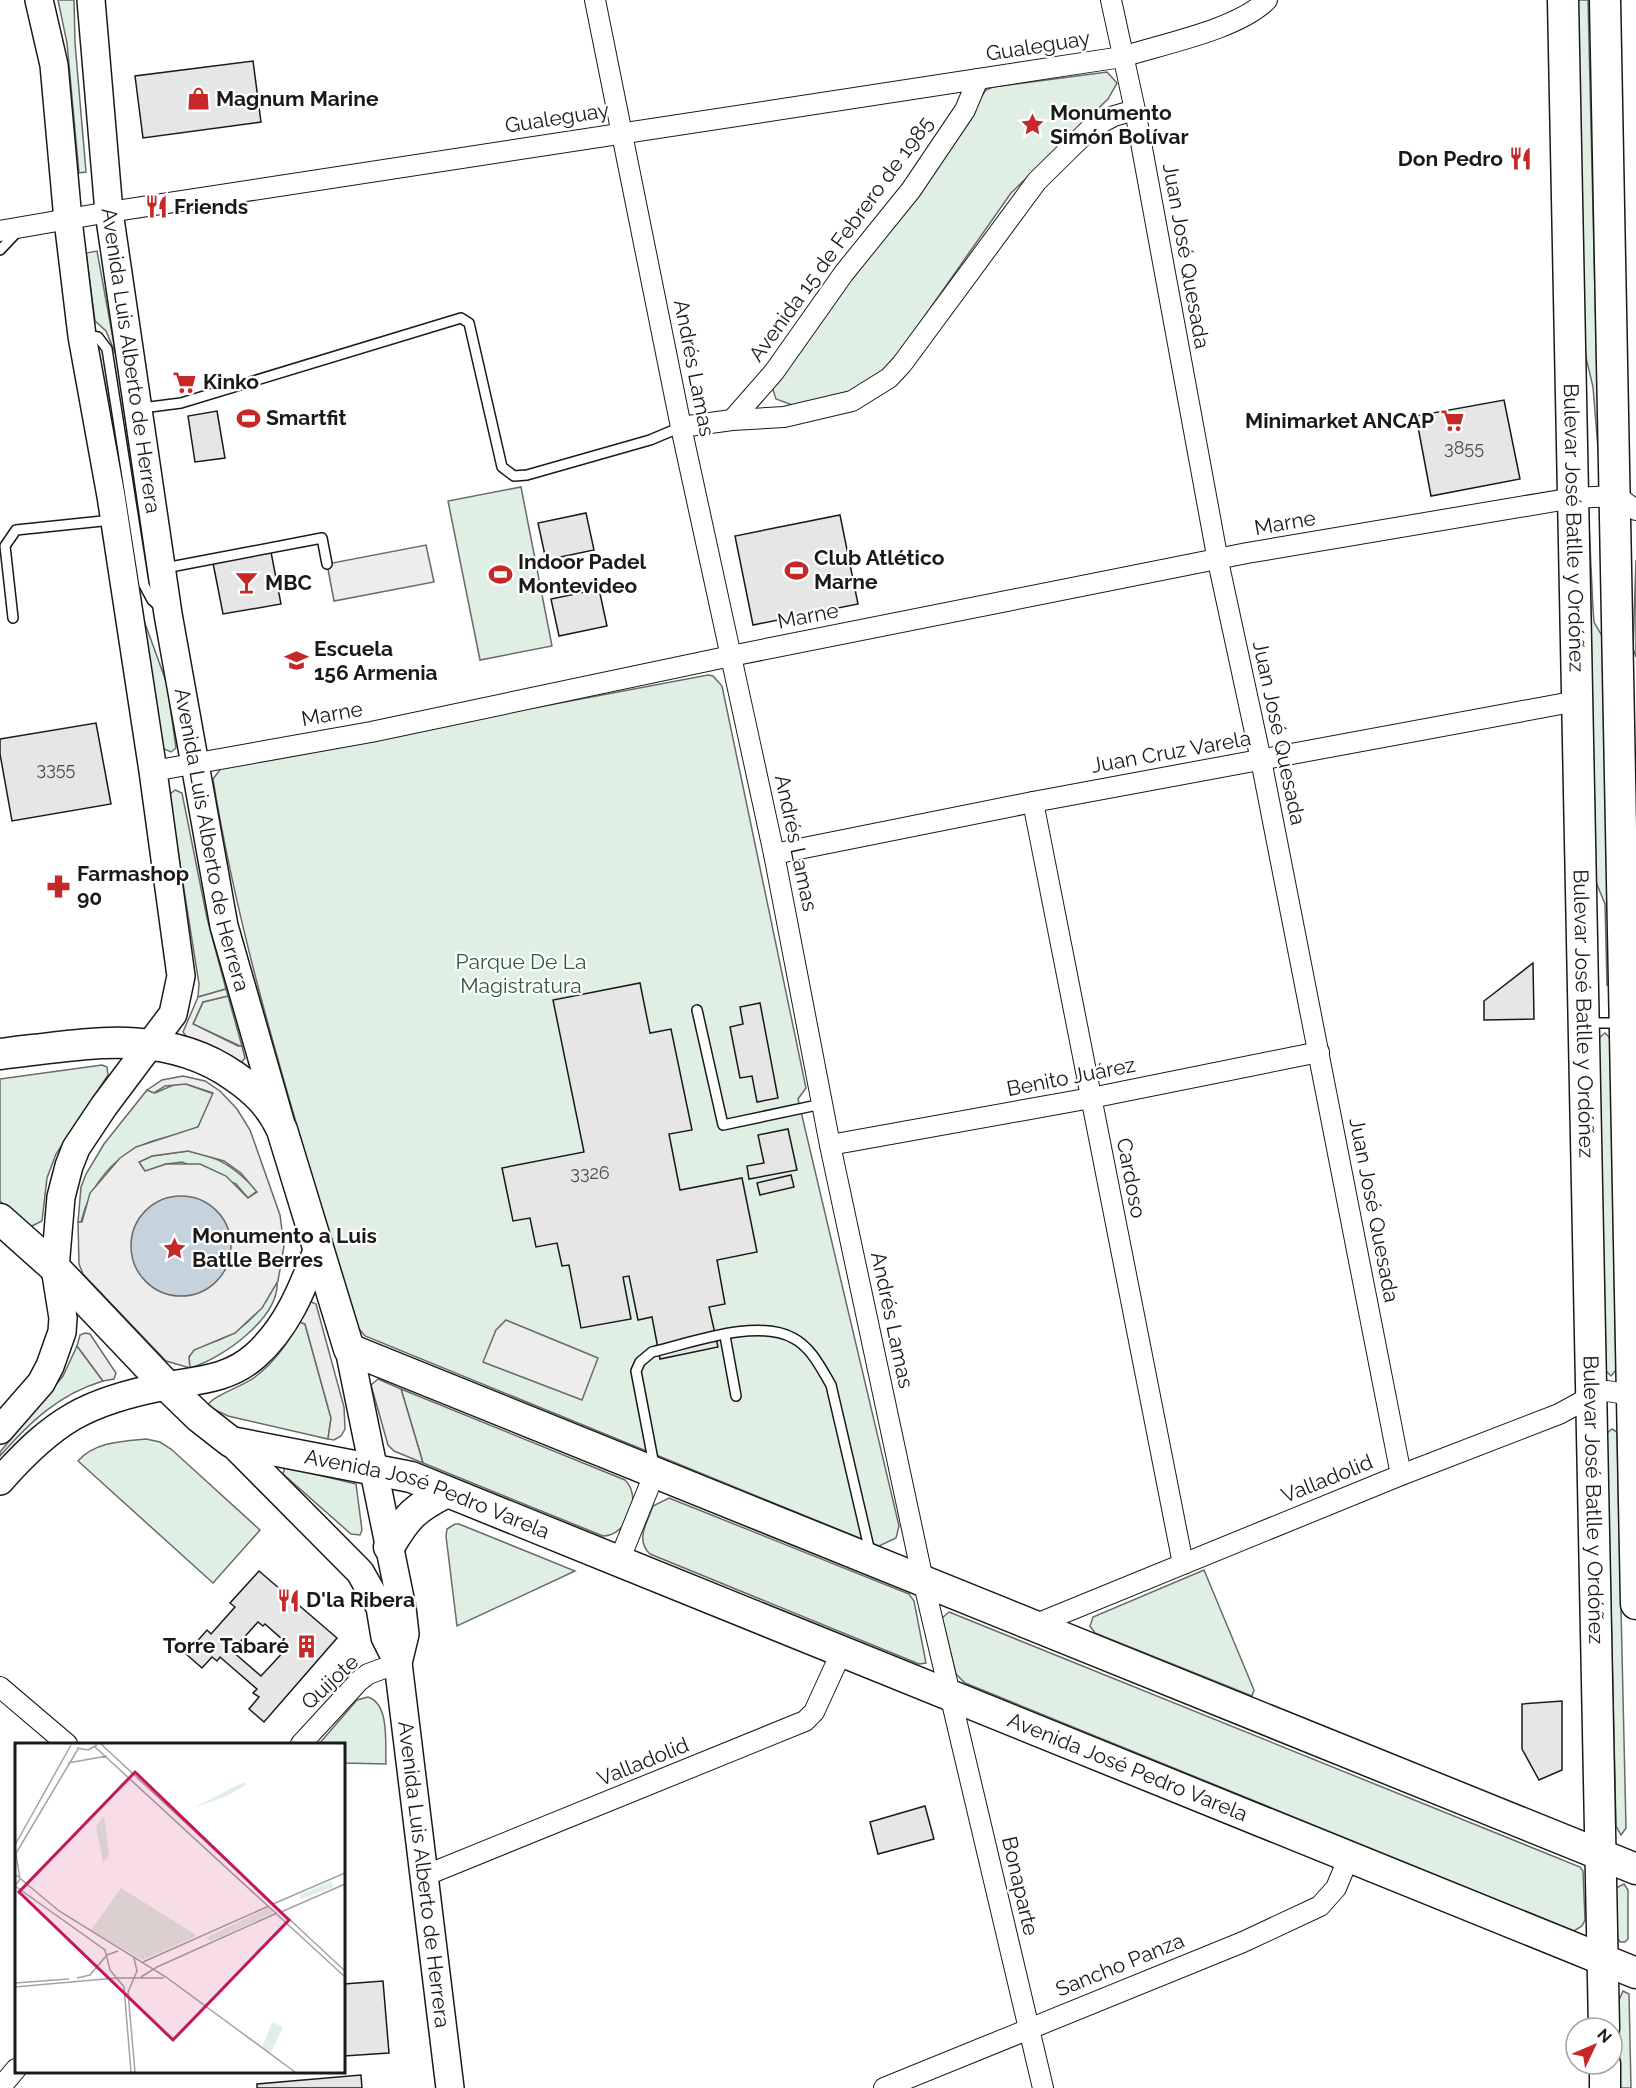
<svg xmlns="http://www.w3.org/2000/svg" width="1636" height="2088" viewBox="0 0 1636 2088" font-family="Raleway,sans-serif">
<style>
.green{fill:#e0efe3;stroke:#6a6a6a;stroke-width:1.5}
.parking{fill:#ededed;stroke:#6a6a6a;stroke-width:1.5;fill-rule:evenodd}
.water{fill:#c6d2dc;stroke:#6a6a6a;stroke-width:1.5}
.building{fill:#e6e6e6;stroke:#1a1a1a;stroke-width:1.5;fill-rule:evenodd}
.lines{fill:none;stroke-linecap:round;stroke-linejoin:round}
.service-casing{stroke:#1a1a1a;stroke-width:12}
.minor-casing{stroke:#1a1a1a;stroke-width:22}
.secondary-casing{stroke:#1a1a1a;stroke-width:30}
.primary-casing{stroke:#1a1a1a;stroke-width:33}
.service{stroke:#fff;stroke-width:9}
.minor{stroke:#fff;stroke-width:20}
.secondary{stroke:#fff;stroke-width:27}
.primary{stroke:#fff;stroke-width:30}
.labels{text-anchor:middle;stroke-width:4.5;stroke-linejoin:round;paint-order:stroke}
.number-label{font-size:18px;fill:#4d4d4d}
.street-label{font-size:21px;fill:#1a1a1a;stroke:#fff}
.poi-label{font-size:21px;font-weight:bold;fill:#1a1a1a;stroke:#fff;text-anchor:start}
.park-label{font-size:21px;fill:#2b5a34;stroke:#fff}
.inset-road{fill:none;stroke:#a3a3a3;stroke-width:1.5}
.view{fill:#c2185b;fill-opacity:0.15;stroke:#c2185b;stroke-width:3}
.inset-edge{fill:none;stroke:#1a1a1a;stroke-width:3}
</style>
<rect width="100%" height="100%" fill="#fff"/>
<g class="green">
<polygon points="58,0 74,0 75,43 86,172 79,173 67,43"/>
<polygon points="1578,0 1588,0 1599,461 1593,387 1584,349"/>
<polygon points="1107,72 1117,83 1108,99 1011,193 894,360 862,390 795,406 776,399 772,387 986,90 993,87"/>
<polygon points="97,251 116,355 106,331 95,321 86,253"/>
<polygon points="521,487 552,646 480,660 448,501"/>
<polygon points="1589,524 1593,609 1594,622 1602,636 1609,984 1607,985 1605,904 1596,882"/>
<polygon points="1636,560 1636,657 1633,649"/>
<polygon points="142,615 167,684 176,748 171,752 162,748"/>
<path d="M708,675L713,676L722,686L806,1088L798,1099L899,1526L896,1538L879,1546L365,1336L355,1324C304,1144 243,964 213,779L222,767Z"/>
<polygon points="175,790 182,793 207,918 226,989 198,997 199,984 169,795"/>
<polygon points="228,996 242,1046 240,1046 193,1024 203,1002"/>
<polygon points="1605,1033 1610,1038 1616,1370 1611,1376 1606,1371 1599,1038"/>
<polygon points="102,1065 107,1067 108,1075 56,1154 47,1178 42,1221 30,1227 0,1201 0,1079"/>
<path d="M176,1084H186L214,1094L198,1127C183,1134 168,1136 153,1141C115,1154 90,1184 81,1222H78L81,1187L86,1174L104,1144L147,1090L155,1093Z"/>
<path d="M188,1151C219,1156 237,1169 257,1191L248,1198L236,1184L182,1162L166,1164L145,1172L139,1162L152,1156Z"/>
<path d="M277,1280C281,1317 222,1359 190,1368C187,1363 188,1356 193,1351C200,1344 211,1343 219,1340C247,1328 265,1308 277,1280Z"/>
<path d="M300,1322L305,1324L331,1418L328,1439L228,1416L207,1406C213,1395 244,1386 255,1377C274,1363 288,1343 300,1322Z"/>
<path d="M77,1346L103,1381C59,1394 30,1422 0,1456V1452L63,1376Z"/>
<path d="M401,1389L625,1480C643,1497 627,1536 603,1536L423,1463Z"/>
<polygon points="1612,1429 1617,1432 1626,1828 1621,1835 1616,1826 1607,1433"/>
<path d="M146,1439L160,1442L171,1449L260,1530L213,1583L78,1461C94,1442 123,1441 146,1439Z"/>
<polygon points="285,1467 356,1484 362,1530 360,1535 351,1534 283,1474"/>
<path d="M669,1498L909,1594L914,1601L926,1663L919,1664L650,1554C635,1540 647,1523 653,1506Z"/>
<polygon points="455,1524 459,1524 575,1571 457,1626 446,1536 447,1529"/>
<polygon points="1204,1570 1254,1690 1252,1696 1095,1633 1090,1626 1093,1617"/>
<polygon points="949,1612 1580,1867 1583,1871 1585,1920 1582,1926 1574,1931 965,1683 956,1674 942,1618"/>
<path d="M368,1697C390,1704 385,1744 386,1764L344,1763V1744H319L357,1700Z"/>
<polygon points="1624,1884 1628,1890 1628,1939 1625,1942 1620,1942 1617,1937 1616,1888"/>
<polygon points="1623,1991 1629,1994 1631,2088 1620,2088 1619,2000"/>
</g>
<g class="parking">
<polygon points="426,545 434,582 334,601 327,564"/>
<polygon points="226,989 228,996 203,1002 193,1024 238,1046 242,1046 245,1058 241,1063 186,1036 183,1032 198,997"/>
<path d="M183,1076L205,1081L220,1091L237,1109L250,1130L280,1215L284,1246L278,1281L262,1308L235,1333L194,1350L189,1357L190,1368L166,1361L83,1274L79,1264L78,1222H82L90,1193L120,1158L136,1147L198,1127L213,1093L186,1084L165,1086L154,1093L147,1090L162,1080ZM188,1151L224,1161L241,1173L257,1192L248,1198L226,1176L200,1164H166L145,1171L139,1162L152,1156Z"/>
<polygon points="309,1301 316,1304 344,1407 345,1429 341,1436 334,1440 328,1439 331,1418 305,1324 300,1322"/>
<polygon points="506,1320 598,1358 582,1400 483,1362 496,1330"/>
<polygon points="85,1333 90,1334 116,1373 114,1379 103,1381 77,1346 80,1335"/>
<polygon points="378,1379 401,1389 423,1463 394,1451 388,1445 371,1385"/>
</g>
<circle class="water" cx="181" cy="1246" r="50"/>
<g class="building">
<polygon points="253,61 261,122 143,138 135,76"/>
<polygon points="1504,400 1520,479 1431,496 1416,416"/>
<polygon points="217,411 225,458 195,462 188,416"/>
<polygon points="586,513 594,550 546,560 538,523"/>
<polygon points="840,515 858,604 753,625 735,536"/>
<polygon points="271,552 281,604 223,614 213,563"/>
<polygon points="599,589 607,626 559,636 551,599"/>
<polygon points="96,723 111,804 12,821 0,754 0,739"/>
<polygon points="1533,963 1534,1019 1484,1020 1484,1001"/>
<polygon points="640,983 650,1033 671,1029 692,1130 669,1134 680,1190 742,1178 757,1252 717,1260 725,1304 709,1307 718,1347 660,1359 652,1317 638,1320 629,1276 623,1277 631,1319 581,1328 569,1265 562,1266 557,1243 536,1247 530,1218 513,1221 502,1168 584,1152 553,1000"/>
<polygon points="760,1003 778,1098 757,1102 752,1076 740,1078 730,1027 743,1024 740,1007"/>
<polygon points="788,1129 797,1170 749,1179 747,1166 764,1163 758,1135"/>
<polygon points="791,1175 794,1187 760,1195 757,1183"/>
<path d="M259,1571L337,1638L264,1722L249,1709L259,1697L253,1693L257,1689L220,1657L217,1661L212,1657L202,1668L186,1654L207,1630L211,1634L235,1607L230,1603ZM258,1622L263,1626L265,1624L284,1641L282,1644L287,1648L261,1676L232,1651Z"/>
<polygon points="1562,1701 1562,1770 1539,1780 1522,1749 1522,1704"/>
<polygon points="925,1806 934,1839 878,1854 870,1822"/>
<polygon points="383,1981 389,2053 344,2056 344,1984"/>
<polygon points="361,2075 362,2088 257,2088 257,2084"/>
</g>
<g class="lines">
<defs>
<g id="service">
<polyline points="0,250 19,230"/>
<polyline points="84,335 98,337 107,349 144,585 152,600 162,609"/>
<polyline points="142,408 181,403 461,318 469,323 502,467 514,476 527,475 650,440 681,427"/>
<polyline points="165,568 322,538 327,564"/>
<polyline points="13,618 5,546 16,530 112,520"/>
<polyline points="697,1010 723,1125 822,1104"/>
<polyline points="1587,1023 1621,1023"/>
<polyline points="725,1336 736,1396"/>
<path d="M654,1465L636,1371L640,1362L652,1352C691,1343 757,1318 793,1338C811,1347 821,1368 831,1385L870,1552"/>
</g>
<g id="minor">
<polyline points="595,0 681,427 774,854 830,1145 923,1580 1043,2088"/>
<polyline points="1111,0 1135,110 1218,561 1261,760 1401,1475"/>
<path d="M0,231L109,212L1122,57C1162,44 1237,30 1267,0"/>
<polyline points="732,420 774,372 844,273 911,190 965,110 978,79"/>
<polyline points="681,427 732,420 784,417 852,401 889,378 902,364 1037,181 1091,128 1114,116 1135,110"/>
<polyline points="153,771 371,732 731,656 1247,553 1573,498 1616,496 1636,510"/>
<polyline points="1033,802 1183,1564"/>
<polyline points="774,854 1033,802 1577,701"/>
<polyline points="830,1145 1091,1098 1319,1052"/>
<polyline points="619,1561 655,1472"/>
<polyline points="1034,1625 1401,1475 1559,1414 1592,1396 1607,1391 1620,1393 1636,1405"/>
<polyline points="0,1687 67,1744"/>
<polyline points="301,1744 359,1681 368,1674 398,1663"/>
<polyline points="424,1876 805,1721 814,1712 842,1651"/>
<polyline points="0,2088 16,2069"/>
<polyline points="884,2088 1243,1942 1320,1906 1336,1888 1349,1857"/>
</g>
<g id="secondary">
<path id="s1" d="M91,0L109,212L168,614L224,926L280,1121"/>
<polyline points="349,1349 402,1608 405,1634 398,1663"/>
<polyline points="0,1430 41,1383 50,1366 62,1332 63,1318 55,1268 61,1197 69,1166 76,1148 104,1106 173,1014 181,976 153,771 111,496 82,336 68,220 54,65 39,0"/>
<path id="s2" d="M231,1442L360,1572L380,1607L385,1637L398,1663L450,2088"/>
<path d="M0,1481C53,1421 86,1401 166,1386C199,1380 229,1379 255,1356C287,1328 302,1289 317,1251"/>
</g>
<g id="primary">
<path id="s3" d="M1563,0L1604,2028"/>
<polyline points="1605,0 1636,1604"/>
<path d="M0,1054C81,1045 163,1026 234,1076C256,1091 271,1106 282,1130L349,1349L1636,1869"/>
<path id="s4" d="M0,1219L55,1268L167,1386L199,1417L231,1442L411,1477L1636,1973"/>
<path d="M389,1547C407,1516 415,1508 447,1492"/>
<polyline points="1605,2064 1605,2088"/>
</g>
</defs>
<use href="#service" class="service-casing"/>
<use href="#minor" class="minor-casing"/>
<use href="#secondary" class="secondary-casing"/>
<use href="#primary" class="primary-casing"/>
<use href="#service" class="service"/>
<use href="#minor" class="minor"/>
<use href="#secondary" class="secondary"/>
<use href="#primary" class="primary"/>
</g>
<defs>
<symbol id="shop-bare" viewBox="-9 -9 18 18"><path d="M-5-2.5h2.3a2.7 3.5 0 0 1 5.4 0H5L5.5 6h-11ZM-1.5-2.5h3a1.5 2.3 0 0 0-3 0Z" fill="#c62828" stroke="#fff" stroke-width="2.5" paint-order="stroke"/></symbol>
<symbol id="sight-bare" viewBox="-9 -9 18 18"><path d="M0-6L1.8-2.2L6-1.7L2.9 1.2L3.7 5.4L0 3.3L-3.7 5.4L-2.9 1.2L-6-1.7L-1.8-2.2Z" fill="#c62828" stroke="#fff" stroke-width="2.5" paint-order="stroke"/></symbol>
<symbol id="restaurant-bare" viewBox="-9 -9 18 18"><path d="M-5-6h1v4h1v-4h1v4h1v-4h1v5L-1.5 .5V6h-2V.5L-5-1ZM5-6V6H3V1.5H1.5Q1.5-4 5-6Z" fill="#c62828" stroke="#fff" stroke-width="2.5" paint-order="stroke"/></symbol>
<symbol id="supermarket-bare" viewBox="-9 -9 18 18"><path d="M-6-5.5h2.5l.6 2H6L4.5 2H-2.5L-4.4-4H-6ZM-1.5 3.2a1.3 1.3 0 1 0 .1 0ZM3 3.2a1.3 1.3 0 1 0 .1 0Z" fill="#c62828" stroke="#fff" stroke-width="2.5" paint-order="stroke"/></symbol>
<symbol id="stadium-bare" viewBox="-9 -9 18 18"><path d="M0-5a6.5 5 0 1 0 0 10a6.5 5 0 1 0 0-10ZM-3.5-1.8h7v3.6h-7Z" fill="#c62828" stroke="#fff" stroke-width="2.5" paint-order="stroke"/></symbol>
<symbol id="bar-bare" viewBox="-9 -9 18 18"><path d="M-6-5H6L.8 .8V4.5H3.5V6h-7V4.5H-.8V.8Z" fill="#c62828" stroke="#fff" stroke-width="2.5" paint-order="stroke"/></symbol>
<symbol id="school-bare" viewBox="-9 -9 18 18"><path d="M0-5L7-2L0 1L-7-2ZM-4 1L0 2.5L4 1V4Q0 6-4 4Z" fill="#c62828" stroke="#fff" stroke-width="2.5" paint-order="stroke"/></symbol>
<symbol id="pharmacy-bare" viewBox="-9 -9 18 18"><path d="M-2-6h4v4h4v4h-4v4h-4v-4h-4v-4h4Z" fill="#c62828" stroke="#fff" stroke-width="2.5" paint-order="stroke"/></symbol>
<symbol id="building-bare" viewBox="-9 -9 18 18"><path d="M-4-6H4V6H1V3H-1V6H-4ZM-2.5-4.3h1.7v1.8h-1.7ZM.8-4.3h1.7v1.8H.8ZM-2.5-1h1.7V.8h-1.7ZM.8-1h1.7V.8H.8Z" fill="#c62828" stroke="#fff" stroke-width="2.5" paint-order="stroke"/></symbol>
</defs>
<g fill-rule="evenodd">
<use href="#shop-bare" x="182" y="82" width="33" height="33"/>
<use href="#sight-bare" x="1016" y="108" width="33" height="33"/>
<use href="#restaurant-bare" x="1504" y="142" width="33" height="33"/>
<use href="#restaurant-bare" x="140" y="190" width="33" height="33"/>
<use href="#supermarket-bare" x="168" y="366" width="33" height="33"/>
<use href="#stadium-bare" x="232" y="402" width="33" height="33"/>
<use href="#supermarket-bare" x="1436" y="404" width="33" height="33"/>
<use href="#stadium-bare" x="780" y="554" width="33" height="33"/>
<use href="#stadium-bare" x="484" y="558" width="33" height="33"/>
<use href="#bar-bare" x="230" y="566" width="33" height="33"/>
<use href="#school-bare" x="280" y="644" width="33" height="33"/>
<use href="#pharmacy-bare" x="42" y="870" width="33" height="33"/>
<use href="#sight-bare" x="158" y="1232" width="33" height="33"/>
<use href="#restaurant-bare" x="272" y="1584" width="33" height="33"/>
<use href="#building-bare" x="290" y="1630" width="33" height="33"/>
</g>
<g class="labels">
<g class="number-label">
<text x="1464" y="454">3855</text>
<text x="56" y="775">3355</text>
<text x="590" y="1179">3326</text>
</g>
<g class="street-label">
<text transform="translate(1038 46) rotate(-9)" y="7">Gualeguay</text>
<text transform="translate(557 118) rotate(-9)" y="7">Gualeguay</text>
<text transform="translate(841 239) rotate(-54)" y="7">Avenida 15 de Febrero de 1985</text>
<text transform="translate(1186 256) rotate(80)" y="7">Juan José Quesada</text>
<text dy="7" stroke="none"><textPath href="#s1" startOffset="363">Avenida Luis Alberto de Herrera</textPath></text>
<text transform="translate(694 368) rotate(79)" y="7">Andrés Lamas</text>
<text transform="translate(1285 523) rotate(-10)" y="7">Marne</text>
<text dy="7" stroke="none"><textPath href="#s3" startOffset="528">Bulevar José Batlle y Ordóñez</textPath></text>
<text transform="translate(808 616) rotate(-11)" y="7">Marne</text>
<text transform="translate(332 714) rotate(-10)" y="7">Marne</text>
<text transform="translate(1279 733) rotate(78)" y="7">Juan José Quesada</text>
<text transform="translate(1171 752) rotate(-10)" y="7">Juan Cruz Varela</text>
<text dy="7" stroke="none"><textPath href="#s1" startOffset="849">Avenida Luis Alberto de Herrera</textPath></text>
<text transform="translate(796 843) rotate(78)" y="7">Andrés Lamas</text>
<text dy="7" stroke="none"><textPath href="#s3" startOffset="1014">Bulevar José Batlle y Ordóñez</textPath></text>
<text transform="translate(1071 1077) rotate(-11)" y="7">Benito Juárez</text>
<text transform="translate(1131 1178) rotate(79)" y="7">Cardoso</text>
<text transform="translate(1374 1210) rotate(79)" y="7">Juan José Quesada</text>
<text transform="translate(892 1320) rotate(78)" y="7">Andrés Lamas</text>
<text transform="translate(1327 1479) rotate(-22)" y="7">Valladolid</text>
<text dy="7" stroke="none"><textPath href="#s4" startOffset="525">Avenida José Pedro Varela</textPath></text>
<text dy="7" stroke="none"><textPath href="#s3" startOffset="1500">Bulevar José Batlle y Ordóñez</textPath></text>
<text transform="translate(330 1682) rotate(-43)" y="7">Quijote</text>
<text transform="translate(643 1762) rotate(-22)" y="7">Valladolid</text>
<text dy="7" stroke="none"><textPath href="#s4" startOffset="1278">Avenida José Pedro Varela</textPath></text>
<text dy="7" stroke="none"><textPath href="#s2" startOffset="496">Avenida Luis Alberto de Herrera</textPath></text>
<text transform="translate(1020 1886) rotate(77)" y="7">Bonaparte</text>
<text transform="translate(1120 1965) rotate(-22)" y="7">Sancho Panza</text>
</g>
<g class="poi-label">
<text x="216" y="106">Magnum Marine</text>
<text x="1050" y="120">Monumento<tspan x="1050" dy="24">Simón Bolívar</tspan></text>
<text x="1503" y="166" text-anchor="end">Don Pedro</text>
<text x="174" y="214">Friends</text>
<text x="203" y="389">Kinko</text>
<text x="266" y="425">Smartfit</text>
<text x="1434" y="428" text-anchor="end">Minimarket ANCAP</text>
<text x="814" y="565">Club Atlético<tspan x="814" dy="24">Marne</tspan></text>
<text x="518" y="569">Indoor Padel<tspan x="518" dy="24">Montevideo</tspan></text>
<text x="265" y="590">MBC</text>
<text x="314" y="656">Escuela<tspan x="314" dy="24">156 Armenia</tspan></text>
<text x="77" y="881">Farmashop<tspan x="77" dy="24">90</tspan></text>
<text x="192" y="1243">Monumento a Luis<tspan x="192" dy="24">Batlle Berres</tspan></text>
<text x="306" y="1607">D'la Ribera</text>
<text x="289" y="1653" text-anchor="end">Torre Tabaré</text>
</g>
<g class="park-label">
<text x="521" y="969">Parque De La<tspan x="521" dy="24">Magistratura</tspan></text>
</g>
</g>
<g transform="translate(15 1743)">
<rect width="330" height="330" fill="#fff"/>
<path d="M229,39L231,42L212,53L178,65ZM89,73L94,112L88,120L81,83ZM316,138L319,144L286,156L285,152ZM106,145L180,191V194L127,217L76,187ZM253,165L258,170L196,198L190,195ZM257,279L268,284L256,310L247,305Z" fill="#e0efe3"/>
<path class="inset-road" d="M86,1L330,228M80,4L330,234M62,5L73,7L82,2M53,20L92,13M0,102L56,2M0,112L63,6M0,131L44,168L151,234L280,329M0,143L90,207L95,227L109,244L116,329M0,143L5,136L1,111M258,161L330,130M266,169L330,141M119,215L122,228L113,249L120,329M128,219L254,163M126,234L142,224L262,170M62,235L75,232L92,212L103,208M0,240L54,236M0,244L101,235H149"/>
<path class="view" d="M120,29L274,177L158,297L4,149Z"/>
<rect width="330" height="330" class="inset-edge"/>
</g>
<g transform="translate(1594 2046) rotate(46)"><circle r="28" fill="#ffffff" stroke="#a3a3a3" stroke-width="1.5"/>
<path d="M0-4.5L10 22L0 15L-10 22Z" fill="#c62828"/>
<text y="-9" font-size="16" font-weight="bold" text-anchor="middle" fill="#1a1a1a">N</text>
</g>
</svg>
